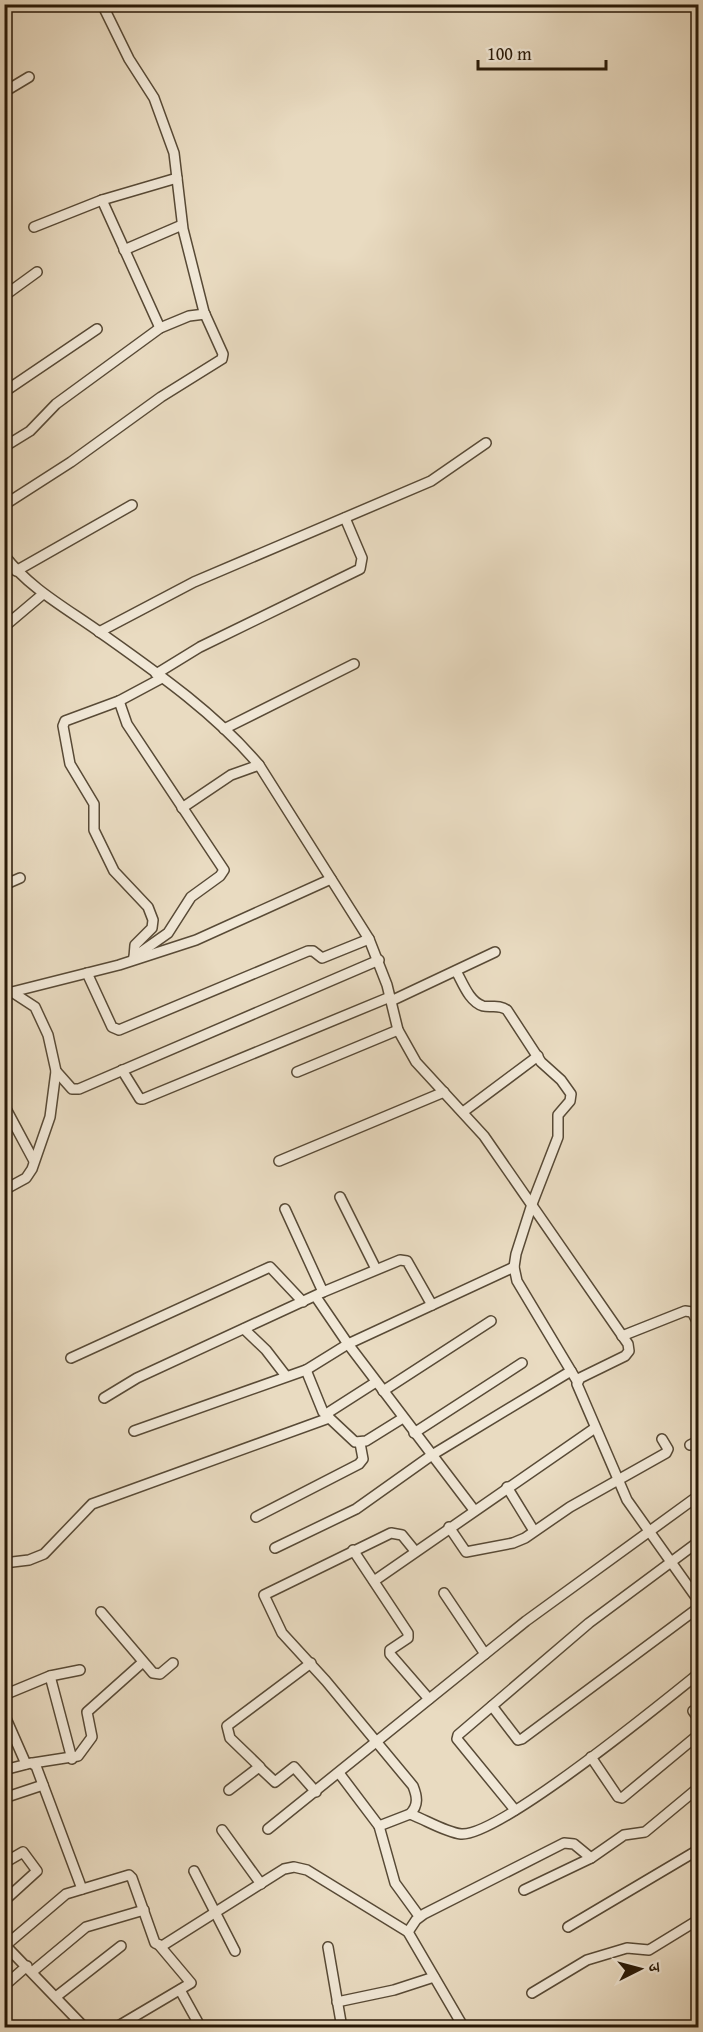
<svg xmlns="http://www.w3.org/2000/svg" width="703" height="2032" viewBox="0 0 703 2032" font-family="'Gentium Book Plus','Noto Serif Devanagari',serif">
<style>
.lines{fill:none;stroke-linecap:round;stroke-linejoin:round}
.minor-casing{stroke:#584a36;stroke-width:12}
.minor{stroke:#f1e8d7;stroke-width:9}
</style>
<rect width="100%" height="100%" fill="#e9dbc1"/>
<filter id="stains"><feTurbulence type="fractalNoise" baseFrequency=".00333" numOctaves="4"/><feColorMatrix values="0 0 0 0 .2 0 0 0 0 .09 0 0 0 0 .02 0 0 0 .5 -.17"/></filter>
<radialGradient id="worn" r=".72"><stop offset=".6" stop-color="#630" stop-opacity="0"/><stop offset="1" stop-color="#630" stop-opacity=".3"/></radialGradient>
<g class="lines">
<defs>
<g id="minor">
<polyline points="4,92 29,77"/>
<polyline points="102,200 160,328"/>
<polyline points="34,227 102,200 177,178"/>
<polyline points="124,250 182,225"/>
<polyline points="4,296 37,272"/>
<polyline points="4,392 97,329"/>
<polyline points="4,447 30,431 56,404 160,328 189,316 205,314"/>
<polyline points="4,505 71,462 161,397 222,359 223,354 204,312 183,229 174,153 154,98 129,59 102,4"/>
<path d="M4,555C30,589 66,608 101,633C156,672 215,713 259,765L369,939L387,985L398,1030L416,1062L484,1136L628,1344L629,1351L625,1356L580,1378L577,1384L627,1500L698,1600"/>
<polyline points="16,571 132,505"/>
<polyline points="4,627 43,594"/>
<polyline points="99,632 194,582 431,481 486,443"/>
<polyline points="156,674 200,647 360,569 362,558 345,518"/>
<polyline points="119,701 127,724 224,870 220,876 191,897 168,933 134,957"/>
<polyline points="224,729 354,664"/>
<polyline points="182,808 231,775 259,765"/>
<polyline points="4,885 20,878"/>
<polyline points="134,957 135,945 152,928 153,920 148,907 114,871 94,830 94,804 70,764 63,726 65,721 119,701 162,678"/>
<path d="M456,971C462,981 469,1002 483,1006C491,1008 499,1004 507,1010L541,1062L561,1080L571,1094L570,1101L558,1115V1137L532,1204L516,1254L514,1267L517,1281L577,1381"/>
<polyline points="87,973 112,1027 119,1030 308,951 313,951 322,958 369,939"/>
<polyline points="12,992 35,1007 48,1035 56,1071 72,1089 79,1089 379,960"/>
<polyline points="4,994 119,965 196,940 331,879"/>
<polyline points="391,1001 495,952"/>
<polyline points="122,1070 140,1099 143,1099 390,997"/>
<polyline points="297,1072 398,1030"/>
<polyline points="4,1105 34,1161"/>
<polyline points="463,1112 538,1056"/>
<polyline points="279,1161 444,1092"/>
<polyline points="4,1190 26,1178 32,1169 50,1117 56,1071"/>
<polyline points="340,1197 376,1269"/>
<polyline points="285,1209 323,1292"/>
<polyline points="316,1297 348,1344 474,1510"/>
<polyline points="244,1329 266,1350 286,1376"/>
<polyline points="622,1336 685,1311 692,1312 698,1323"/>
<polyline points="71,1358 270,1267 303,1302"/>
<polyline points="306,1370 323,1412 355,1442 366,1441 403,1418"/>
<polyline points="383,1391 491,1321"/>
<polyline points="104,1398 137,1378 323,1292 400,1260 407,1261 432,1305"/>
<polyline points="326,1414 376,1382"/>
<polyline points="134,1431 306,1370 348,1344 514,1267"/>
<polyline points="414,1433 522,1363"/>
<polyline points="690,1445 698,1441"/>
<polyline points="507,1487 534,1531"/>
<polyline points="256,1517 359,1464 363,1459 360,1443"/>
<polyline points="449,1527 466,1552 513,1543 525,1538 570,1507 666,1453 668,1449 662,1439"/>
<polyline points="275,1548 356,1509 432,1455 571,1371"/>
<polyline points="353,1550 408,1633 408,1638 390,1650 390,1654 429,1699"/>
<polyline points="4,1563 29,1560 44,1554 92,1504 329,1418"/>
<polyline points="374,1581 595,1428"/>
<polyline points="444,1593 485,1654"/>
<polyline points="101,1612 153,1673 160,1674 173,1663"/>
<polyline points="50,1676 72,1759"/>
<polyline points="4,1695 50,1676 80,1670"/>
<polyline points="492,1706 518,1740 522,1739 698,1608"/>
<polyline points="693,1711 698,1718"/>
<polyline points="4,1714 26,1764"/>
<polyline points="591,1757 618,1797 622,1798 698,1735"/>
<polyline points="33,1763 78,1756 92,1737 87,1712 143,1662"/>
<polyline points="260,1767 230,1738 227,1726 311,1663"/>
<polyline points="4,1770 31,1763 36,1766 82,1889"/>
<polyline points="339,1773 379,1826 395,1883 419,1916"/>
<polyline points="229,1790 259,1767 275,1782 294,1767 316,1792"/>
<polyline points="4,1798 43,1785"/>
<polyline points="515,1810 457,1739 458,1735 589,1623 698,1542"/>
<path d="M410,1814C426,1820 445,1832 461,1834C498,1837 662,1703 698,1674"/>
<path d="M379,1826L410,1814C419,1805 417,1796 413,1786L326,1681L282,1633L264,1595L391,1533L402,1535L415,1551"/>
<polyline points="268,1829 526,1621 698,1496"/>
<polyline points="222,1830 261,1884"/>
<polyline points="4,1863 23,1852 37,1871 4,1901"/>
<polyline points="194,1871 235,1951"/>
<polyline points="524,1890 591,1858 624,1835 645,1832 698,1788"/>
<polyline points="568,1927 698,1850"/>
<polyline points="408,1932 416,1920 424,1914 564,1843 574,1844 591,1858"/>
<polyline points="4,1944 85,2028"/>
<polyline points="6,1945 66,1894 129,1875 132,1878 155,1943 162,1946 284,1869 294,1867 307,1870 408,1932 464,2028"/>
<polyline points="328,1947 342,2028"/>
<polyline points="32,1972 86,1927 144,1910"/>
<polyline points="4,1986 27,1966"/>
<polyline points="180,1990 201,2028"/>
<polyline points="532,1993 587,1960 627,1948 649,1950 698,1920"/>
<polyline points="57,1996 121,1946"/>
<polyline points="337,2002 394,1990 434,1977"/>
<polyline points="115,2028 191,1983 159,1945"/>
</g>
</defs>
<use href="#minor" class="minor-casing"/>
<use href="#minor" class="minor"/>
</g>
<rect width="703" height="2032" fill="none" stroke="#e9dbc1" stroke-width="24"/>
<rect x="6" y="6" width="691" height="2020" fill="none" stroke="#281907" stroke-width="3"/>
<rect x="12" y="12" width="679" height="2008" fill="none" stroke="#281907" stroke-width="1.5"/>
<g transform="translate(640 1969) rotate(84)" stroke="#f1e8d7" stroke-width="4.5" paint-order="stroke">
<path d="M0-4.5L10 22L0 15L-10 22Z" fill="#281907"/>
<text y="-9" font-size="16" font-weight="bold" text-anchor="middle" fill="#281907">उ</text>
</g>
<path d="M478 60v9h128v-9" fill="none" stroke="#281907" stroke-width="3"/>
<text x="487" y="60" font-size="18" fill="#281907" stroke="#f1e8d7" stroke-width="4.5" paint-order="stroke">100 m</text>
<rect width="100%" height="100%" filter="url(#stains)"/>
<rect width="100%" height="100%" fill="url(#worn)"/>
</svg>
